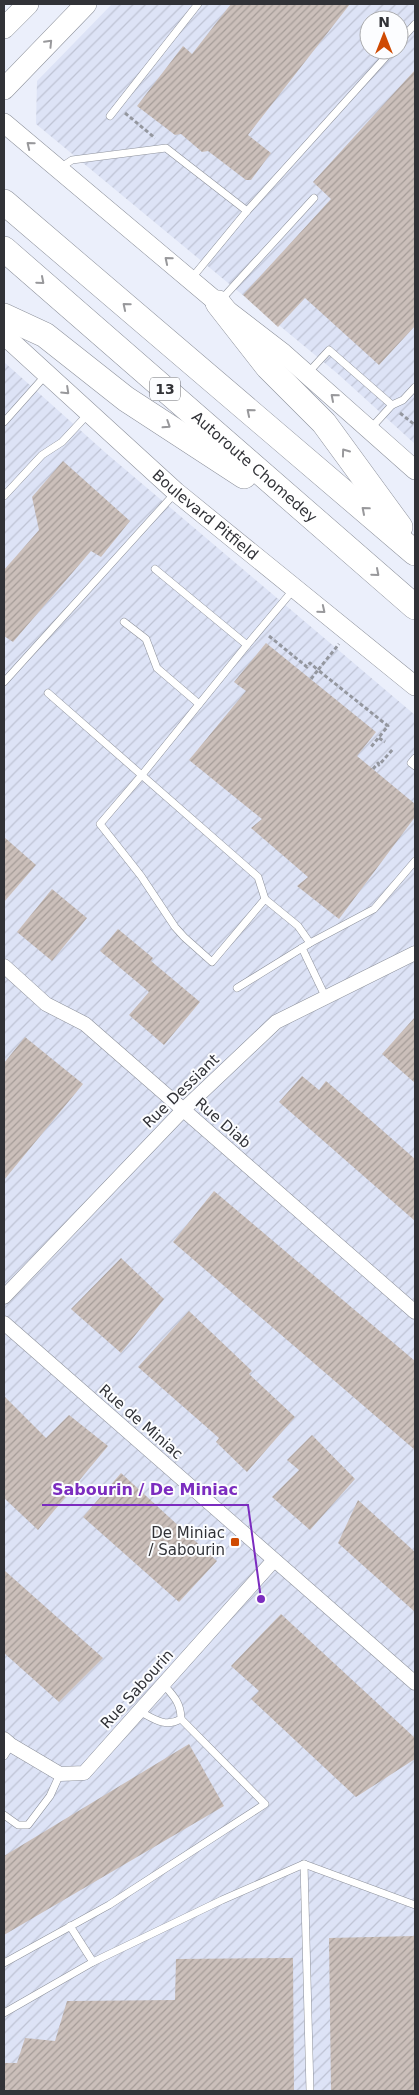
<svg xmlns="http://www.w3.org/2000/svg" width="419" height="2095" viewBox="0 0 419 2095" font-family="'DejaVu Sans',sans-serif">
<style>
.industrial{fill:url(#industrial-furrows);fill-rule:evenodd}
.building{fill:url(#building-hatch)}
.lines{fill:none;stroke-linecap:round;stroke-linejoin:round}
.lane-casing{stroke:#8e929c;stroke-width:8}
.street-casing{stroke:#8e929c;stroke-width:15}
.secondary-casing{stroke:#8e929c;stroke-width:20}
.primary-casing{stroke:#8e929c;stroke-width:22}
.highway-casing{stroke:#8e929c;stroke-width:26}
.path{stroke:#94979f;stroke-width:3;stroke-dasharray:4 2.5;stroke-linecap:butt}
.lane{stroke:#fff;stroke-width:7}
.street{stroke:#fff;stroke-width:14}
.secondary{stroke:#fff;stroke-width:19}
.primary{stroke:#fff;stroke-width:21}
.highway{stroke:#fff;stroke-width:25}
.oneway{stroke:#98989b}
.poi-dot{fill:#cf4a03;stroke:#fcfdff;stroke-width:2}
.labels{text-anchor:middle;stroke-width:4;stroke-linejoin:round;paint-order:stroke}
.shield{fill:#fcfdff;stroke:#6e6f73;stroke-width:1}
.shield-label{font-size:14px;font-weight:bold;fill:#313237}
.street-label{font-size:15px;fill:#313237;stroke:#fcfdff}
.poi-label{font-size:15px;fill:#313237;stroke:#fcfdff;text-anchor:end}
.leader{fill:none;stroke:#7b2cbf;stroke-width:2}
.callout-dot{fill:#7b2cbf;stroke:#fcfdff;stroke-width:2}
.callout-label{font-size:16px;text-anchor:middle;font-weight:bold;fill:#7b2cbf;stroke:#fcfdff;stroke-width:4;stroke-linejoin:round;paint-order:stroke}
</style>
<defs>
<pattern id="industrial-furrows" width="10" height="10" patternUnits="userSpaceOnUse" patternTransform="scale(1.25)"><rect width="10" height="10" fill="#dde3f6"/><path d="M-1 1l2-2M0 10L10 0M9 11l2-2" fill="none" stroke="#bec3d4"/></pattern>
<pattern id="building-hatch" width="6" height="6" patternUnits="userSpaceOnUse" patternTransform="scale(1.25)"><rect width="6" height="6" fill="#cbbfba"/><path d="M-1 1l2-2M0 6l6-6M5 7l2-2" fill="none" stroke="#a59c98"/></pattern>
</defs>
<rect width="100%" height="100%" fill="#ebeffb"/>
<g class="industrial">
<path d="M112,4H415V444L338,374L36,124L37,81ZM369,20H399V50H369Z"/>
<polygon points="4,362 107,454 415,715 415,2091 4,2091"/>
</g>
<g class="building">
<polygon points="231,4 350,4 248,135 271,153 251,180 246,180 208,151 202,152 181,134 175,135 137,106 183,46 192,54"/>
<polygon points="415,70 415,326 379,365 305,298 278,327 243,295 331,199 313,182"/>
<polygon points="63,461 130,521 101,557 91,551 13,642 4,636 4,570 39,530 32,497"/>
<polygon points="266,643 376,732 357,756 415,804 415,817 339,919 297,886 308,877 251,828 262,819 189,760 246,691 234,682"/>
<polygon points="4,837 36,865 4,902"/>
<polygon points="52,889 87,918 52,961 17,932"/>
<polygon points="118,929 153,958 151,961 200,1002 164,1045 129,1015 149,992 100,951"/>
<polygon points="415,1017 415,1083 382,1054"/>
<polygon points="25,1037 83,1084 4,1180 4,1063"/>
<polygon points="302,1076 319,1090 326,1081 415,1159 415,1221 279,1102"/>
<polygon points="214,1191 415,1361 415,1450 173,1242"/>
<polygon points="121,1258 164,1299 121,1353 71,1309"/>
<polygon points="189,1311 252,1371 249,1374 295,1417 247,1472 216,1442 219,1438 138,1367"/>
<polygon points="4,1396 46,1438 69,1415 108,1446 38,1530 4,1498"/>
<polygon points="312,1435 355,1479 310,1530 272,1497 299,1470 287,1460"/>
<polygon points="121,1473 217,1561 179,1602 83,1517"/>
<polygon points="358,1500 415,1552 415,1612 338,1543"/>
<polygon points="4,1570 103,1658 59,1702 4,1653"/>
<polygon points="281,1614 415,1738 415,1759 356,1797 251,1699 259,1691 231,1666"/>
<polygon points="189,1744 224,1806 4,1935 4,1856"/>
<polygon points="415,1936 415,2091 331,2091 329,1938"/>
<polygon points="293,1958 294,2091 4,2091 4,2063 17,2063 25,2038 55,2041 67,2001 175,2000 176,1959"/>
</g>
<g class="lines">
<defs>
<g id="lane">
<polyline points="399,42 415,24"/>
<polyline points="110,116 198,4"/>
<polyline points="60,168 72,160 166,148 247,211"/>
<polyline points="191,279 247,211 392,50"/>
<polyline points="220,301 314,198"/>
<polyline points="307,374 329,350 392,405 371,428"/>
<polyline points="392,405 403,400 415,387"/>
<polyline points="4,422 45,376"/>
<polyline points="4,496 42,455 62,442 89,413"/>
<polyline points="155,569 247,645 294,589"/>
<polyline points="124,622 146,639 157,668 199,704"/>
<polyline points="247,645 141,776 100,824 141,876 175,927 184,937 212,962 265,899 298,926 310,943"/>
<polyline points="4,682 176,492"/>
<polyline points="48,693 258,877 265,899"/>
<polyline points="415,758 411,763 415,766"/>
<polyline points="302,948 326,998"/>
<polyline points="237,988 310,943 374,909 415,861"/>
<path d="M139,1711C154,1719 165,1728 181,1719C181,1703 173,1695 163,1684"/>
<polyline points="4,1756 11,1745"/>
<polyline points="4,1815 18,1825 28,1825 50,1796 60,1774"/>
<polyline points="304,1864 310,2091"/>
<polyline points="70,1926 93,1962"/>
<polyline points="4,1963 109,1905 265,1804 181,1719"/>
<polyline points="4,2013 93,1962 222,1900 304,1864 415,1905"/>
</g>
<g id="street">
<polyline points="4,966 46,1004 85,1024 415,1312"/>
<polyline points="4,1297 183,1110 276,1022 415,953"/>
<polyline points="4,1323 415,1683"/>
<polyline points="4,1739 11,1745 60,1774 84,1773 274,1560"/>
</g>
<g id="secondary">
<polyline points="4,123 218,303 283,353 415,470"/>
<path id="s1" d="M4,335L176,492L415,686"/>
</g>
<g id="primary">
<polyline points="4,28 28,4"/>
<polyline points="4,89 86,4"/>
</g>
<g id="highway">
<polyline points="4,202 415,553"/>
<path id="s2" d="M4,249L415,607"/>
<polyline points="218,303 268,367 324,423 400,527"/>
<polyline points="4,316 45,335 126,399 244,476"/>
</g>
</defs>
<use href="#lane" class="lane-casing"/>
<use href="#street" class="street-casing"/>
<use href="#secondary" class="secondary-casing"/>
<use href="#primary" class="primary-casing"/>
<use href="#highway" class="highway-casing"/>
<g class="path">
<polyline points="125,113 155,138"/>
<polyline points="400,413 415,425"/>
<polyline points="269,636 307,667 310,663 318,670 339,644"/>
<polyline points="311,679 318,670 388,726 371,747"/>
<polyline points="379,738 385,742"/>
<polyline points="373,769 378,763 379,765 393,749"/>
</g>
<use href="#lane" class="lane"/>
<use href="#street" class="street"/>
<use href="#secondary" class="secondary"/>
<use href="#primary" class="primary"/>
<use href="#highway" class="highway"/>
</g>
<defs><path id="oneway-chevron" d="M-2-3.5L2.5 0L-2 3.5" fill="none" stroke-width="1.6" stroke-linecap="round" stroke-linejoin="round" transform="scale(1.25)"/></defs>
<g class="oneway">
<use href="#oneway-chevron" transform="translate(49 43) rotate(-46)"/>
<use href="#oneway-chevron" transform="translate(30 145) rotate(-141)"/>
<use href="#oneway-chevron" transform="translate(168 260) rotate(-140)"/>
<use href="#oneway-chevron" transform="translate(41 281) rotate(41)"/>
<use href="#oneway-chevron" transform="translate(126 306) rotate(-140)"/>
<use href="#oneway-chevron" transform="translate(66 391) rotate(43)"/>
<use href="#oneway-chevron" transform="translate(334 397) rotate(-139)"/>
<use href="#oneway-chevron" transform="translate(250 412) rotate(-140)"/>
<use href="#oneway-chevron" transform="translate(167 425) rotate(33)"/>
<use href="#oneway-chevron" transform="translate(345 452) rotate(-126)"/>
<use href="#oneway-chevron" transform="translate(365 510) rotate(-139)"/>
<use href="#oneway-chevron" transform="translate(376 573) rotate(41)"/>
<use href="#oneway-chevron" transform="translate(322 610) rotate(39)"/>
</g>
<rect class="poi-dot" x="230" y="1537" width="10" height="10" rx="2.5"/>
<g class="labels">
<rect class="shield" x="150" y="377.5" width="30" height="23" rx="4"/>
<g class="shield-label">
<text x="165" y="394">13</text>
</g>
<g class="street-label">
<text dy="5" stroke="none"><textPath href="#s2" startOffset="332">Autoroute Chomedey</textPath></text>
<text dy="5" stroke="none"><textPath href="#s1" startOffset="270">Boulevard Pitfield</textPath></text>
<text transform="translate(181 1091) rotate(-44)" y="5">Rue Dessiant</text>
<text transform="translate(223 1123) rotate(41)" y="5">Rue Diab</text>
<text transform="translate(141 1422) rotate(41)" y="5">Rue de Miniac</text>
<text transform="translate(137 1689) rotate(-48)" y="5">Rue Sabourin</text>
</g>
<g class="poi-label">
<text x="225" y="1538">De Miniac<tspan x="225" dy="17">/ Sabourin</tspan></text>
</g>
</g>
<path class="leader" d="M261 1599L248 1505H42"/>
<circle class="callout-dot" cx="261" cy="1599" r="5"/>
<g class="callout-label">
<text x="145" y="1495">Sabourin / De Miniac</text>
</g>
<rect width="419" height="2095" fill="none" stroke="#313237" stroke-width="10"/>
<g transform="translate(384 35)"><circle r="24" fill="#fcfdff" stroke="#abacaf"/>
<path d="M0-4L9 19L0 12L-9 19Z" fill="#cf4a03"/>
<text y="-8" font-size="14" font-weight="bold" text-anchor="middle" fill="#313237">N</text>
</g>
</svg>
